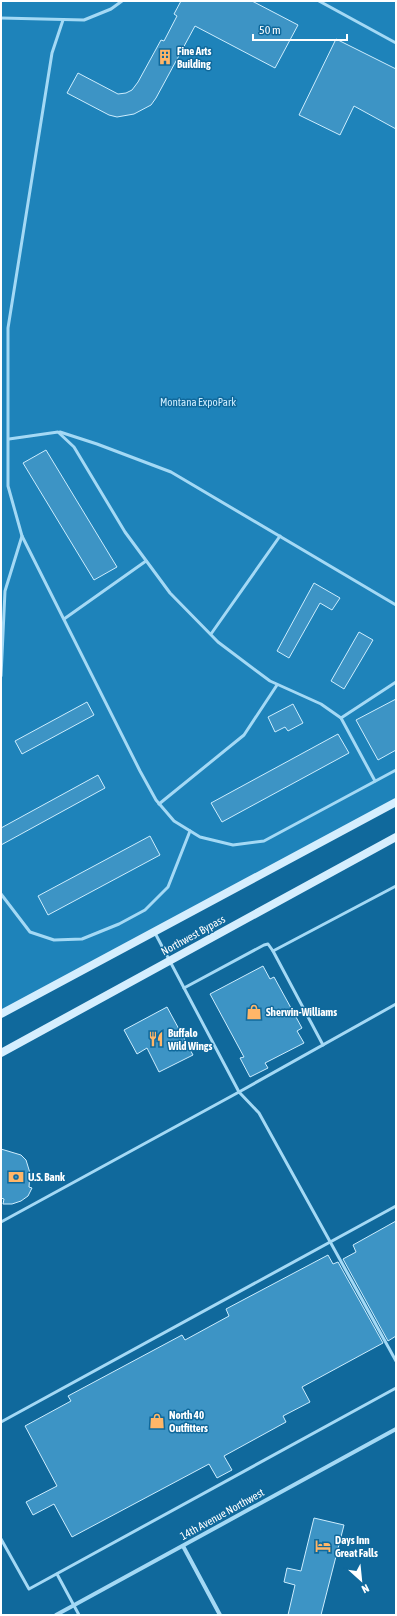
<svg xmlns="http://www.w3.org/2000/svg" width="397" height="1616" viewBox="0 0 397 1616" font-family="'Asap Condensed',sans-serif">
<style>
.green{fill:#1e83ba}
.building{fill:#3d94c5;stroke:#cdedfe}
.lines{fill:none;stroke-linecap:round;stroke-linejoin:round}
.service{stroke:#a4d9f5;stroke-width:3}
.minor{stroke:#a4d9f5;stroke-width:4}
.secondary{stroke:#d5eefe;stroke-width:8}
.labels{text-anchor:middle;stroke-width:3;stroke-linejoin:round;paint-order:stroke}
.poi-label{font-size:11px;font-weight:bold;fill:#fff;stroke:#10699c;text-anchor:start}
.park-label{font-size:11px;fill:#cdedfe;stroke:#10699c}
.street-label{font-size:11px;fill:#fff;stroke:#10699c}
</style>
<rect width="100%" height="100%" fill="#10699c"/>
<polygon class="green" points="1,1 396,1 396,802 1,1014"/>
<g class="building">
<polygon points="181,1 252,1 298,25 275,68 195,26 156,98 151,105 134,114 117,117 109,115 67,93 78,73 118,94 126,93 132,90 138,82 161,40 164,41 177,16 174,14"/>
<polygon points="336,39 396,69 396,129 354,106 340,135 299,115"/>
<polygon points="46,450 117,567 94,580 23,463"/>
<polygon points="314,583 340,598 332,610 320,603 289,658 277,651"/>
<polygon points="359,632 373,640 344,689 331,681"/>
<polygon points="396,699 396,750 378,760 356,720"/>
<polygon points="87,702 94,715 22,754 15,741"/>
<polygon points="293,704 303,723 288,731 285,727 275,732 268,717"/>
<polygon points="338,734 349,753 222,822 211,803"/>
<polygon points="98,775 105,788 1,845 1,828"/>
<polygon points="150,836 160,855 48,915 38,896"/>
<polygon points="263,966 270,979 274,977 302,1028 297,1031 304,1043 265,1063 268,1068 250,1077 240,1058 244,1057 210,994"/>
<polygon points="167,1007 193,1055 159,1072 147,1048 137,1054 124,1030"/>
<polygon points="1,1149 21,1155 26,1160 30,1173 29,1187 32,1188 28,1196 21,1201 12,1204 3,1204 4,1199 1,1198"/>
<polygon points="396,1221 396,1336 388,1341 343,1259 356,1252 353,1245"/>
<polygon points="328,1255 333,1264 338,1262 383,1343 302,1387 310,1402 283,1416 286,1422 224,1456 232,1470 217,1478 209,1464 72,1537 54,1504 33,1515 26,1502 57,1486 25,1426 71,1401 68,1396 182,1335 185,1340 229,1316 226,1309"/>
<polygon points="314,1518 344,1525 321,1615 288,1615 295,1585 284,1582 287,1568 301,1571"/>
</g>
<g class="lines">
<g class="service">
<polyline points="319,1 396,43"/>
<polyline points="1,18 84,20 111,9 122,1"/>
<polyline points="63,20 52,53 8,328 8,486 22,536 140,771 156,800 174,821 200,837 233,845 264,841 396,770"/>
<polyline points="60,432 97,444 171,472 396,605"/>
<polyline points="9,439 58,432 74,447 125,532 170,593 218,642 270,681 321,704 341,718 375,781"/>
<polyline points="64,619 146,561"/>
<polyline points="211,634 280,536"/>
<polyline points="1,676 5,591 22,536"/>
<polyline points="341,718 396,682"/>
<polyline points="159,804 244,735 277,685"/>
<polyline points="1,894 30,932 54,940 82,939 119,924 145,910 168,887 190,831"/>
<polyline points="155,933 239,1092 259,1113 396,1361"/>
<polyline points="184,988 264,945 268,944 273,951"/>
<polyline points="323,1045 273,951 396,886"/>
<polyline points="1,1222 239,1092 396,1004"/>
<polyline points="1,1422 396,1206"/>
<polyline points="1,1539 29,1589 396,1388"/>
<polyline points="57,1574 79,1615"/>
</g>
<g class="minor">
<polyline points="183,1546 220,1615"/>
<polyline points="56,1615 396,1429"/>
</g>
<g class="secondary">
<polyline points="1,1014 396,802"/>
<polyline points="1,1053 396,837"/>
</g>
</g>
<defs>
<symbol id="building-bare" viewBox="-9 -9 18 18"><path d="M-4-6H4V6H1V3H-1V6H-4ZM-2.5-4.3h1.7v1.8h-1.7ZM.8-4.3h1.7v1.8H.8ZM-2.5-1h1.7V.8h-1.7ZM.8-1h1.7V.8H.8Z" fill="#ffb668" stroke="#10699c" stroke-width="2.5" paint-order="stroke"/></symbol>
<symbol id="shop-bare" viewBox="-9 -9 18 18"><path d="M-5-2.5h2.3a2.7 3.5 0 0 1 5.4 0H5L5.5 6h-11ZM-1.5-2.5h3a1.5 2.3 0 0 0-3 0Z" fill="#ffb668" stroke="#10699c" stroke-width="2.5" paint-order="stroke"/></symbol>
<symbol id="restaurant-bare" viewBox="-9 -9 18 18"><path d="M-5-6h1v4h1v-4h1v4h1v-4h1v5L-1.5 .5V6h-2V.5L-5-1ZM5-6V6H3V1.5H1.5Q1.5-4 5-6Z" fill="#ffb668" stroke="#10699c" stroke-width="2.5" paint-order="stroke"/></symbol>
<symbol id="bank-bare" viewBox="-9 -9 18 18"><path d="M-6-4H6V4H-6ZM0-2.3a2.3 2.3 0 1 0 0 4.6a2.3 2.3 0 1 0 0-4.6Z" fill="#ffb668" stroke="#10699c" stroke-width="2.5" paint-order="stroke"/></symbol>
<symbol id="hotel-bare" viewBox="-9 -9 18 18"><path d="M-6-4.5h1.5V1H6V5H4.5V3h-9V5H-6ZM-4 0a1.8 1.8 0 1 1 3.6 0ZM.5 0V-2.5h3Q6-2.5 6 0Z" fill="#ffb668" stroke="#10699c" stroke-width="2.5" paint-order="stroke"/></symbol>
</defs>
<g fill-rule="evenodd">
<use href="#building-bare" x="154" y="46" width="22" height="22"/>
<use href="#shop-bare" x="243" y="1001" width="22" height="22"/>
<use href="#restaurant-bare" x="145" y="1028" width="22" height="22"/>
<use href="#bank-bare" x="5" y="1166" width="22" height="22"/>
<use href="#shop-bare" x="146" y="1410" width="22" height="22"/>
<use href="#hotel-bare" x="312" y="1535" width="22" height="22"/>
</g>
<g class="labels">
<g class="poi-label">
<text x="177" y="55">Fine Arts<tspan x="177" dy="13">Building</tspan></text>
<text x="266" y="1016">Sherwin-Williams</text>
<text x="168" y="1037">Buffalo<tspan x="168" dy="13">Wild Wings</tspan></text>
<text x="28" y="1181">U.S. Bank</text>
<text x="169" y="1419">North 40<tspan x="169" dy="13">Outfitters</tspan></text>
<text x="335" y="1544">Days Inn<tspan x="335" dy="13">Great Falls</tspan></text>
</g>
<g class="park-label">
<text x="198" y="406">Montana ExpoPark</text>
</g>
<g class="street-label">
<text transform="translate(193 935) rotate(-29)" y="4">Northwest Bypass</text>
<text transform="translate(222 1514) rotate(-29)" y="4">14th Avenue Northwest</text>
</g>
</g>
<rect width="397" height="1616" fill="none" stroke="#ffffff" stroke-width="4"/>
<g transform="translate(361 1580) rotate(153)" stroke="#10699c" stroke-width="3" paint-order="stroke">
<path d="M0-3L7 15L0 10L-7 15Z" fill="#ffffff"/>
<text y="-6" font-size="11" font-weight="bold" text-anchor="middle" fill="#ffffff">N</text>
</g>
<path d="M253 34v6h94v-6" fill="none" stroke="#ffffff" stroke-width="2"/>
<text x="259" y="34" font-size="12" fill="#ffffff" stroke="#10699c" stroke-width="3" paint-order="stroke">50 m</text>
</svg>
